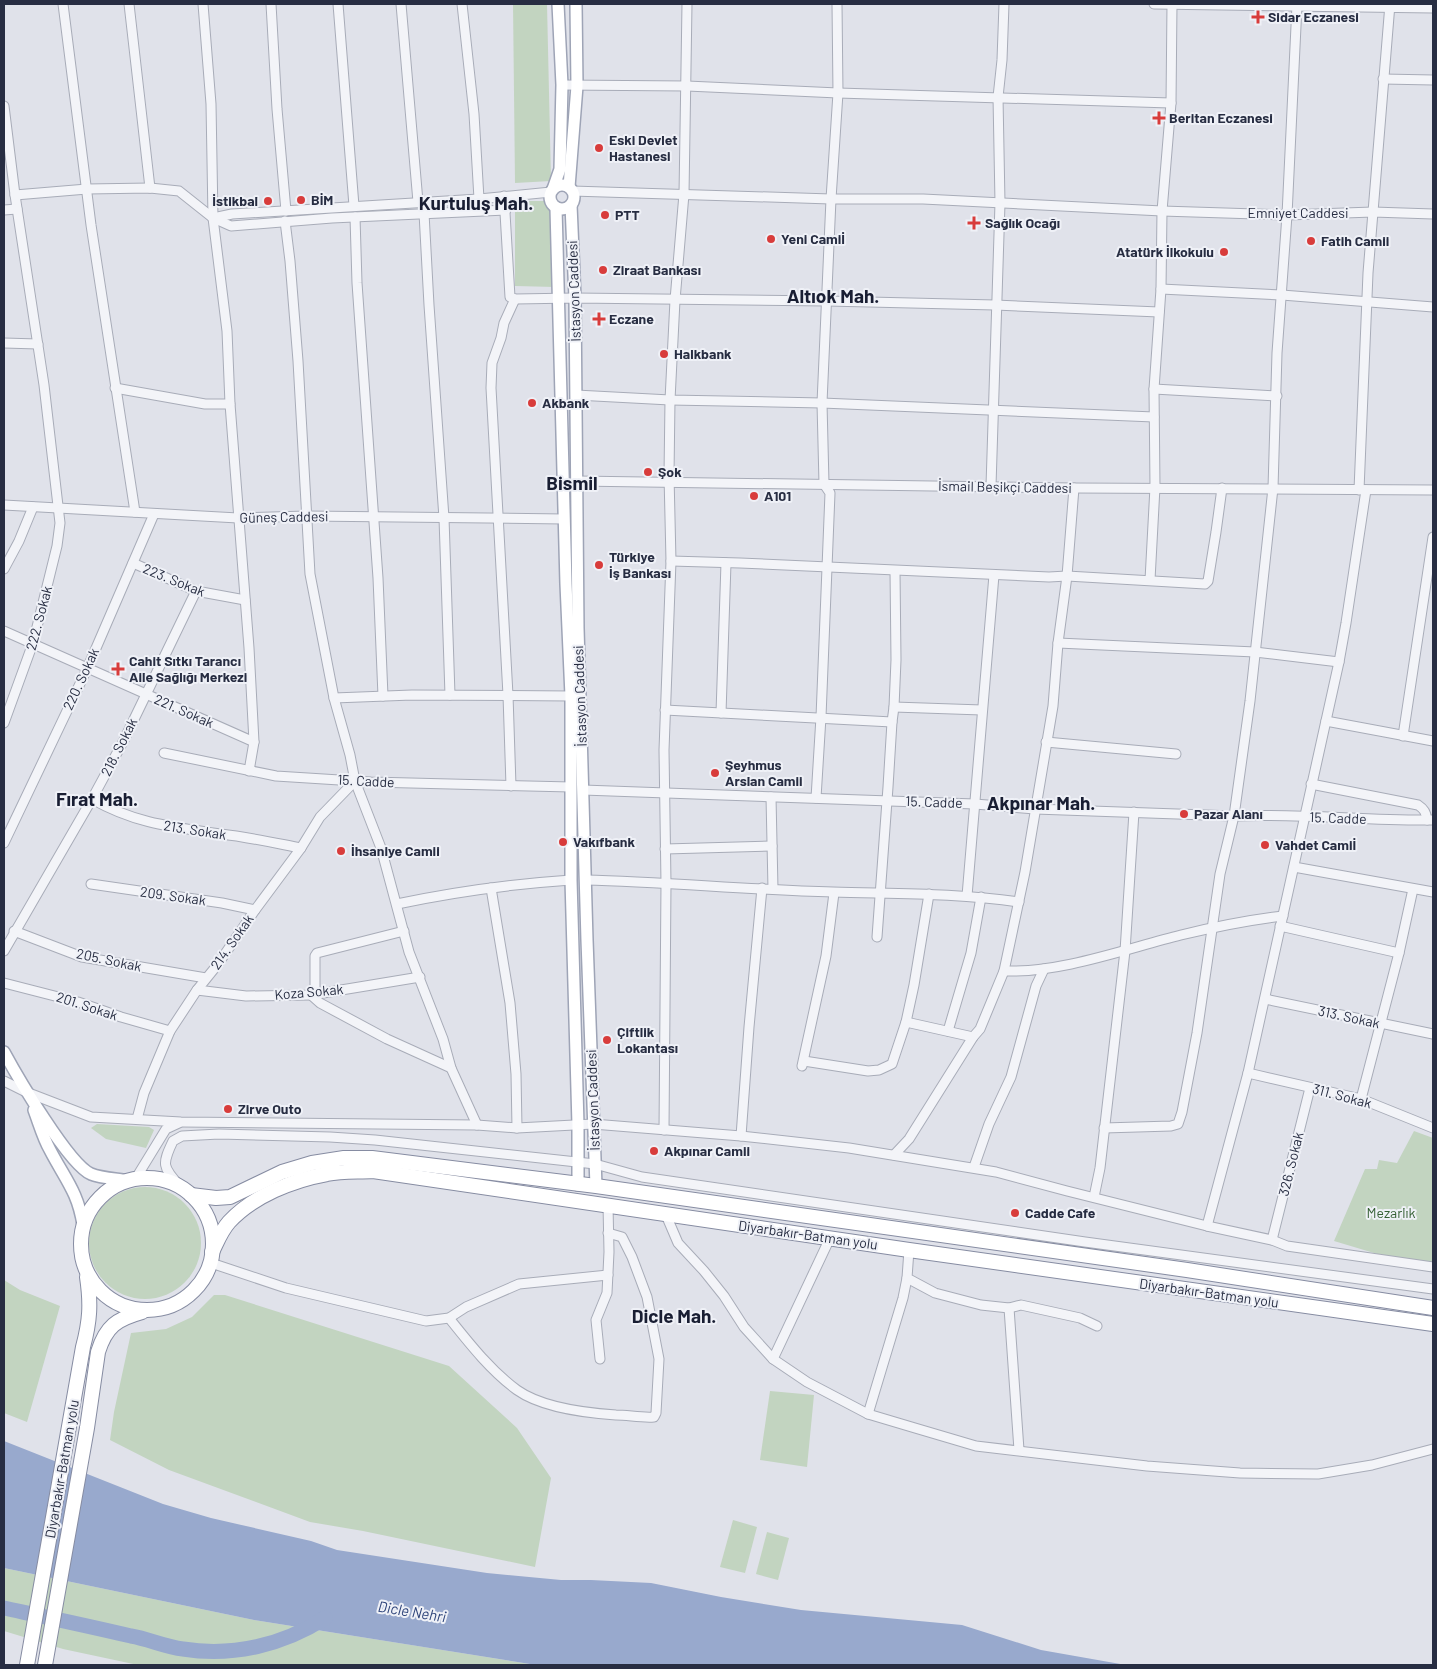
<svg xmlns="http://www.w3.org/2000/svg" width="1437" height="1669" viewBox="0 0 1437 1669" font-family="Barlow,sans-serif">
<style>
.green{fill:#c2d4c0}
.water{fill:#98a9cd}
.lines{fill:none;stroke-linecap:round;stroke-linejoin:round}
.river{stroke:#98a9cd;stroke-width:15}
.minor-casing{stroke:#a8acb8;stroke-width:11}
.major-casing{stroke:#9ea4b6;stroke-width:14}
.highway-casing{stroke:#868ca2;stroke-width:16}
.minor{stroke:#f3f4f8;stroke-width:9}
.major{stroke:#fff;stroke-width:11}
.highway{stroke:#fff;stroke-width:14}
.poi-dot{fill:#d83c3b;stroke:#eff1f7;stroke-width:2}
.labels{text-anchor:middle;stroke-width:4;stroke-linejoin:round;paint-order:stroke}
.poi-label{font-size:14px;font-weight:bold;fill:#272d42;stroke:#eff1f7;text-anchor:start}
.street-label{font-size:14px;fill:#272d42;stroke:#eff1f7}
.park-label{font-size:14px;fill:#345f33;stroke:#eff1f7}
.water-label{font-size:15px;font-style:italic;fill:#2e447a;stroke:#eff1f7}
.district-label{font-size:19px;font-weight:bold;fill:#191e33;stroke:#eff1f7}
</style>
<rect width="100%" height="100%" fill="#e0e2ea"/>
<g class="green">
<polygon points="513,4 547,4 551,181 515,183"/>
<polygon points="515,201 546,201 552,213 555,287 515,286"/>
<polygon points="97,1124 149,1127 154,1130 146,1148 106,1139 91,1128"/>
<polygon points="1414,1131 1433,1138 1433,1262 1384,1256 1334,1241 1365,1169 1377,1169 1379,1160 1397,1163"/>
<circle cx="145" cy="1243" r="56"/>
<polygon points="4,1280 20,1290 60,1306 27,1422 4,1413"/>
<polygon points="214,1295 225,1295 449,1366 517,1428 551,1478 535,1567 363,1531 310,1522 169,1470 110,1440 114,1412 131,1333 166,1329 192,1317"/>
<polygon points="770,1391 814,1395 807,1467 760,1460"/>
<polygon points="733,1520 757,1527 745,1573 720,1567"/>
<polygon points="767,1532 789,1538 778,1580 756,1574"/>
<polygon points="4,1568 254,1620 536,1665 138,1665 63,1649 4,1631"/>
</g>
<polygon class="water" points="4,1441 163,1504 211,1518 311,1541 337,1550 487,1573 561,1580 591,1580 651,1583 721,1597 801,1610 962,1625 1041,1650 1126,1665 536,1665 254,1620 4,1568"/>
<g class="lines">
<path class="river" d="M4,1608C46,1617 89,1626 131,1636C149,1639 165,1647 183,1649C233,1657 283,1645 325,1618"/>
<defs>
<g id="minor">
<polyline points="63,4 91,225 135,512"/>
<polyline points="129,4 150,188"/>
<polyline points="203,4 211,104 213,218 227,331 230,404 249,648 254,742 249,771"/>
<polyline points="271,4 277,109 286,211"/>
<polyline points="338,4 354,206"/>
<polyline points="401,4 418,202"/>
<polyline points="462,4 474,114 479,199"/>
<polyline points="1154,4 1433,8"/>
<polyline points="1383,79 1433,80"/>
<polyline points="562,85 687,86 838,93 1171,103"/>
<polyline points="4,106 15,195 44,385 60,523 57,546 33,643 4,723"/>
<polyline points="572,191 831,199 923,199 1162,211 1287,215 1373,212 1433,214"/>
<polyline points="15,195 87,189 150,188 179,191 213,218 231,226 332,218 506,210"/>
<polyline points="504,196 510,297 515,299 575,298 827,301 995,305 1159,312"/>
<polyline points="4,210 17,209"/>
<polyline points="424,213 429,305 444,518 450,695"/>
<polyline points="355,217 357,283 378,578 383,696"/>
<polyline points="213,218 232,214 479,199 551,192"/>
<polyline points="285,221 290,261 298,361 310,574 334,698 350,755 355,781 381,848 409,952 443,1039 451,1068 477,1125"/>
<polyline points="1161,289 1282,295 1433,307"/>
<polyline points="4,343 38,344"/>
<polyline points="115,388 205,404 230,404"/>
<polyline points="1154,389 1277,396"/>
<polyline points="576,395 670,400 822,403 1154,417"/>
<polyline points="577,481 1074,488 1433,490"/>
<polyline points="991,486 1000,203 998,97 1002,60 1004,4"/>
<polyline points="1359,490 1368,273 1390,4"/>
<polyline points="4,505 238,518 307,516 564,519"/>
<polyline points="671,561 740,563 1049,577 1067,576 1205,584 1208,581 1216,532 1222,488"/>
<polyline points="133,563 196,591 245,600"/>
<polyline points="4,569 19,541 33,507"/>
<polyline points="1150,580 1155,487 1154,389 1161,289 1162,211 1171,103 1172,4"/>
<polyline points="4,631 254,742"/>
<polyline points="1058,643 1255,652 1339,662"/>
<polyline points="334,698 412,695 571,696"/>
<polyline points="894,707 982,710"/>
<polyline points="665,710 892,722"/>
<polyline points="721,713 726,563"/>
<polyline points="1326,721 1433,741"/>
<polyline points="1403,736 1433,537"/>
<polyline points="1046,742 1176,754"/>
<polyline points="164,753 276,776 371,782 571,787"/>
<path d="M1311,784L1418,805C1424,809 1426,812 1427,820"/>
<polyline points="511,786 508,695 491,388 492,363 501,338 504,323 515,299"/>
<path d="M583,790L975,804L1035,809L1234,816C1301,813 1367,821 1433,820"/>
<polyline points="771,797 773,889"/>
<polyline points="816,798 821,717 830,493 824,484 822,403 831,199 838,93 837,4"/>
<path d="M92,799C136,824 173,827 221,834C248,837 275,843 301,848"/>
<polyline points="4,843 87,669 154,514"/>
<polyline points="665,849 772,846"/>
<polyline points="1294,867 1433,892"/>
<path d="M585,880C668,882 750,890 833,892C895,894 957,893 1019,902"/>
<polyline points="91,884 222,903 255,910"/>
<polyline points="491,888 510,1003 516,1074 517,1128"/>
<polyline points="967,896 994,575"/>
<path d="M397,904C454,892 512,884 571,880"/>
<polyline points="1280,926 1399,953"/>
<polyline points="14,931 82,957 206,978"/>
<polyline points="404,931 317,953 315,956 315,987 311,995 320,1003 387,1039 451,1068"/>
<polyline points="877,937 888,787 892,722 894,707 896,660 895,571"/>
<polyline points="4,951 92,799 124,740 196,591"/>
<path d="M1004,971C1061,973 1125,949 1181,935C1214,927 1248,920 1283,916"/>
<polyline points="4,983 78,1002 121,1017 170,1031"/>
<polyline points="197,990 246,996 311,995 420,977"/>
<polyline points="1265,999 1433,1034"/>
<polyline points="906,1022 973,1037"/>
<polyline points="948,1031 971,953 981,897"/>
<polyline points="804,1061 868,1071 879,1070 892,1064 906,1022 914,985 929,894"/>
<polyline points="802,1066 826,956 834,893"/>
<polyline points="1248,1073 1361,1099 1433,1128"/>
<polyline points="4,1081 26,1092 91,1117 181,1122 477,1125 517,1128 593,1124 741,1136 849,1148 996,1172 1067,1191 1207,1226 1272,1240 1287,1246 1433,1267"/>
<polyline points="1361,1099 1399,953 1413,889"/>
<polyline points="137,1119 144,1093 170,1031 197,990 218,964 255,910 301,848 320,817 355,781"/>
<polyline points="1104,1128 1171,1126 1178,1124 1182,1112 1197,1033 1220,874 1234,816 1250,701 1273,488 1277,353 1287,215 1297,5"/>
<polyline points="664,1130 666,883 664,750 671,561 669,475 670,400 675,300 684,194 687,4"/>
<polyline points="741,1136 749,1027 762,888"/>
<polyline points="894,1155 909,1139 973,1037 980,1029 1004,971 1025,872 1053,706 1058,643 1067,576 1074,488"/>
<polyline points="974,1167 989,1124 1011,1077 1036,986 1044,969"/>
<polyline points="136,1178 166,1129 179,1123"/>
<path d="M180,1186C162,1167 162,1164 173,1141L182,1136L219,1134L330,1137L375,1140L595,1164L642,1177L1085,1242L1433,1289"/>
<polyline points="1094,1197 1100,1168 1125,951 1134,812"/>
<polyline points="666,1215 678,1243 704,1271 724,1296 744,1327 773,1359 807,1382 868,1414 915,1428 976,1446 1147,1466 1240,1473 1318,1474 1372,1465 1433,1449"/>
<polyline points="1207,1226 1248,1073 1339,662 1346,623 1366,490"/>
<polyline points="1272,1240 1310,1088"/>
<polyline points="909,1250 907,1278 935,1293 981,1305 1009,1308 1021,1305 1080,1318 1097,1326"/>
<polyline points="211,1263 286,1288 426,1321 449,1318 466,1307 519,1284 608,1275"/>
<polyline points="1009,1308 1019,1450"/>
<path d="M449,1318C469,1343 490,1370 517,1390C541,1407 586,1413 616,1415C628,1415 641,1418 654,1417L656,1413L659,1359L647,1297L632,1257L622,1237L608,1233"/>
<polyline points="600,1359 596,1320 607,1293 609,1252 608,1205"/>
<polyline points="773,1359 830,1238"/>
<polyline points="868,1414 903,1298 907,1278"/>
</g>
<g id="major">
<circle cx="562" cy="197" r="12"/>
<polyline points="569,187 577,86 576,4"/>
<polyline points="553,189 560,169 562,85 558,4"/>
<polyline points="571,205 575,298 578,628 587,940 596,1186"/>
<polyline points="556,208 566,584 571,696 571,880 578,1125 578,1185"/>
<path d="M4,1052C17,1076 69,1165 91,1174C100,1178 118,1179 129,1181"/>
<path d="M34,1110C39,1123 43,1138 50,1150C65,1179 78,1192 83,1225"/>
</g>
<g id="highway">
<circle cx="147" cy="1244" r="66"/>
<polyline points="191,1195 216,1198 230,1197 282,1172 312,1163 344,1158 372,1158 596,1186 1187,1270 1433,1308"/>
<path d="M212,1252C217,1242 221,1231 229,1222C253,1196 293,1180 327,1174C342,1171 358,1172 373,1171L909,1250L1433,1324"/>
<path d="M27,1665L83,1347C90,1321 91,1304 87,1277"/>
<path d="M45,1665L87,1428L98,1352C106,1326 117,1319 142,1312"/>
</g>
</defs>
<use href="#minor" class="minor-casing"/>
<use href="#major" class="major-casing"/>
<use href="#highway" class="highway-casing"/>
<use href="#minor" class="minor"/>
<use href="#major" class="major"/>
<use href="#highway" class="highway"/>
</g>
<g class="poi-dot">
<path d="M1255.5 9.5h5v5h5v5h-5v5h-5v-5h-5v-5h5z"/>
<path d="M1156.5 110.5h5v5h5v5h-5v5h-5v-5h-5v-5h5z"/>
<circle cx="599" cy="148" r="5"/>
<circle cx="301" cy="200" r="5"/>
<circle cx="268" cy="201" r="5"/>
<circle cx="605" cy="215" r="5"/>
<path d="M971.5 215.5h5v5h5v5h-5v5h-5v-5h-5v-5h5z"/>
<circle cx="771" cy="239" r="5"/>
<circle cx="1311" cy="241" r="5"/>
<circle cx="1224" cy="252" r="5"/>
<circle cx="603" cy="270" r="5"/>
<path d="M596.5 311.5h5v5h5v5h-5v5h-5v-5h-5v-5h5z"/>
<circle cx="664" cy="354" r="5"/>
<circle cx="532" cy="403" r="5"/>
<circle cx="648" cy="472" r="5"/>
<circle cx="754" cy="496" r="5"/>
<circle cx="599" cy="565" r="5"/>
<path d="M115.5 661.5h5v5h5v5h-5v5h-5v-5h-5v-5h5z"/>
<circle cx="715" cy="773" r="5"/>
<circle cx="1184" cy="814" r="5"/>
<circle cx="563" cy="842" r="5"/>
<circle cx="1265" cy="845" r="5"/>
<circle cx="341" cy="851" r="5"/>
<circle cx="607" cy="1040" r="5"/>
<circle cx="228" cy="1109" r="5"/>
<circle cx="654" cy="1151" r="5"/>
<circle cx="1015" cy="1213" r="5"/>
</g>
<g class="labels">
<g class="poi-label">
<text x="1268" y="22">Sidar Eczanesi</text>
<text x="1169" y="123">Beritan Eczanesi</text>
<text x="609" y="145">Eski Devlet<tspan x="609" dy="16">Hastanesi</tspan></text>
<text x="311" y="205">BİM</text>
<text x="258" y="206" text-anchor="end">İstikbal</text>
<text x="615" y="220">PTT</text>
<text x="985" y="228">Sağlık Ocağı</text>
<text x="781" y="244">Yeni Camiİ</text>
<text x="1321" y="246">Fatih Camii</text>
<text x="1214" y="257" text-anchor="end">Atatürk İlkokulu</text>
<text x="613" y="275">Ziraat Bankası</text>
<text x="609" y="324">Eczane</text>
<text x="674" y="359">Halkbank</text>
<text x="542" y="408">Akbank</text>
<text x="658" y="477">Şok</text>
<text x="764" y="501">A101</text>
<text x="609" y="562">Türkiye<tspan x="609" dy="16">İş Bankası</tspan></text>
<text x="129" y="666">Cahit Sıtkı Tarancı<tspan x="129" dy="16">Aile Sağlığı Merkezi</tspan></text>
<text x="725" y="770">Şeyhmus<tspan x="725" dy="16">Arslan Camii</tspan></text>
<text x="1194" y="819">Pazar Alanı</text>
<text x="573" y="847">Vakıfbank</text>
<text x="1275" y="850">Vahdet Camiİ</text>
<text x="351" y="856">İhsaniye Camii</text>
<text x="617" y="1037">Çiftlik<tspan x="617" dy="16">Lokantası</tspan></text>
<text x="238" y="1114">Zirve Outo</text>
<text x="664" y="1156">Akpınar Camii</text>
<text x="1025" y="1218">Cadde Cafe</text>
</g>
<g class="street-label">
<text x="1298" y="218">Emniyet Caddesi</text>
<text transform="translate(574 291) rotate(-92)" y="5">İstasyon Caddesi</text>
<text transform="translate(1005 487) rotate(1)" y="5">İsmail Beşikçi Caddesi</text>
<text transform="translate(284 517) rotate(-1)" y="5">Güneş Caddesi</text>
<text transform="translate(174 580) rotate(22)" y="5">223. Sokak</text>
<text transform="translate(39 618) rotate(-75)" y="5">222. Sokak</text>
<text transform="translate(81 679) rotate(-65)" y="5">220. Sokak</text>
<text transform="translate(580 696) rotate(-92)" y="5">İstasyon Caddesi</text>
<text transform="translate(184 711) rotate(24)" y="5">221. Sokak</text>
<text transform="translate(119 747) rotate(-63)" y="5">218. Sokak</text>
<text transform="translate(366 781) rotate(3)" y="5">15. Cadde</text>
<text transform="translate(934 802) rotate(2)" y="5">15. Cadde</text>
<text transform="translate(1338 818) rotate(2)" y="5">15. Cadde</text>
<text transform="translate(195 830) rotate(9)" y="5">213. Sokak</text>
<text transform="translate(173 896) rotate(8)" y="5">209. Sokak</text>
<text transform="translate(232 942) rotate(-55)" y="5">214. Sokak</text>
<text transform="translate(109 960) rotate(12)" y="5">205. Sokak</text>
<text transform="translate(309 992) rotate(-5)" y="5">Koza Sokak</text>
<text transform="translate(87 1006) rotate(18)" y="5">201. Sokak</text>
<text transform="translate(1349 1017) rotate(12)" y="5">313. Sokak</text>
<text transform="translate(1342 1096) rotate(15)" y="5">311. Sokak</text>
<text transform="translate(593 1100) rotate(-92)" y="5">İstasyon Caddesi</text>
<text transform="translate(1291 1164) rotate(-76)" y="5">326. Sokak</text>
<text transform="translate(808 1235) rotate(8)" y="5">Diyarbakır-Batman yolu</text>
<text transform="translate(1209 1293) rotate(8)" y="5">Diyarbakır-Batman yolu</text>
<text transform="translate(62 1469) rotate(-80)" y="5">Diyarbakır-Batman yolu</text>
</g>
<g class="park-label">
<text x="1391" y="1218">Mezarlık</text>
</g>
<g class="water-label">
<text transform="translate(412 1612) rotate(9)" y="5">Dicle Nehri</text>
</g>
<g class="district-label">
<text x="476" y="210">Kurtuluş Mah.</text>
<text x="833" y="303">Altıok Mah.</text>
<text x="572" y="490">Bismil</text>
<text x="97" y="806">Fırat Mah.</text>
<text x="1041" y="810">Akpınar Mah.</text>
<text x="674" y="1323">Dicle Mah.</text>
</g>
</g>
<rect width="1437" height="1669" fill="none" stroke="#272d42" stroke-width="10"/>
</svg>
